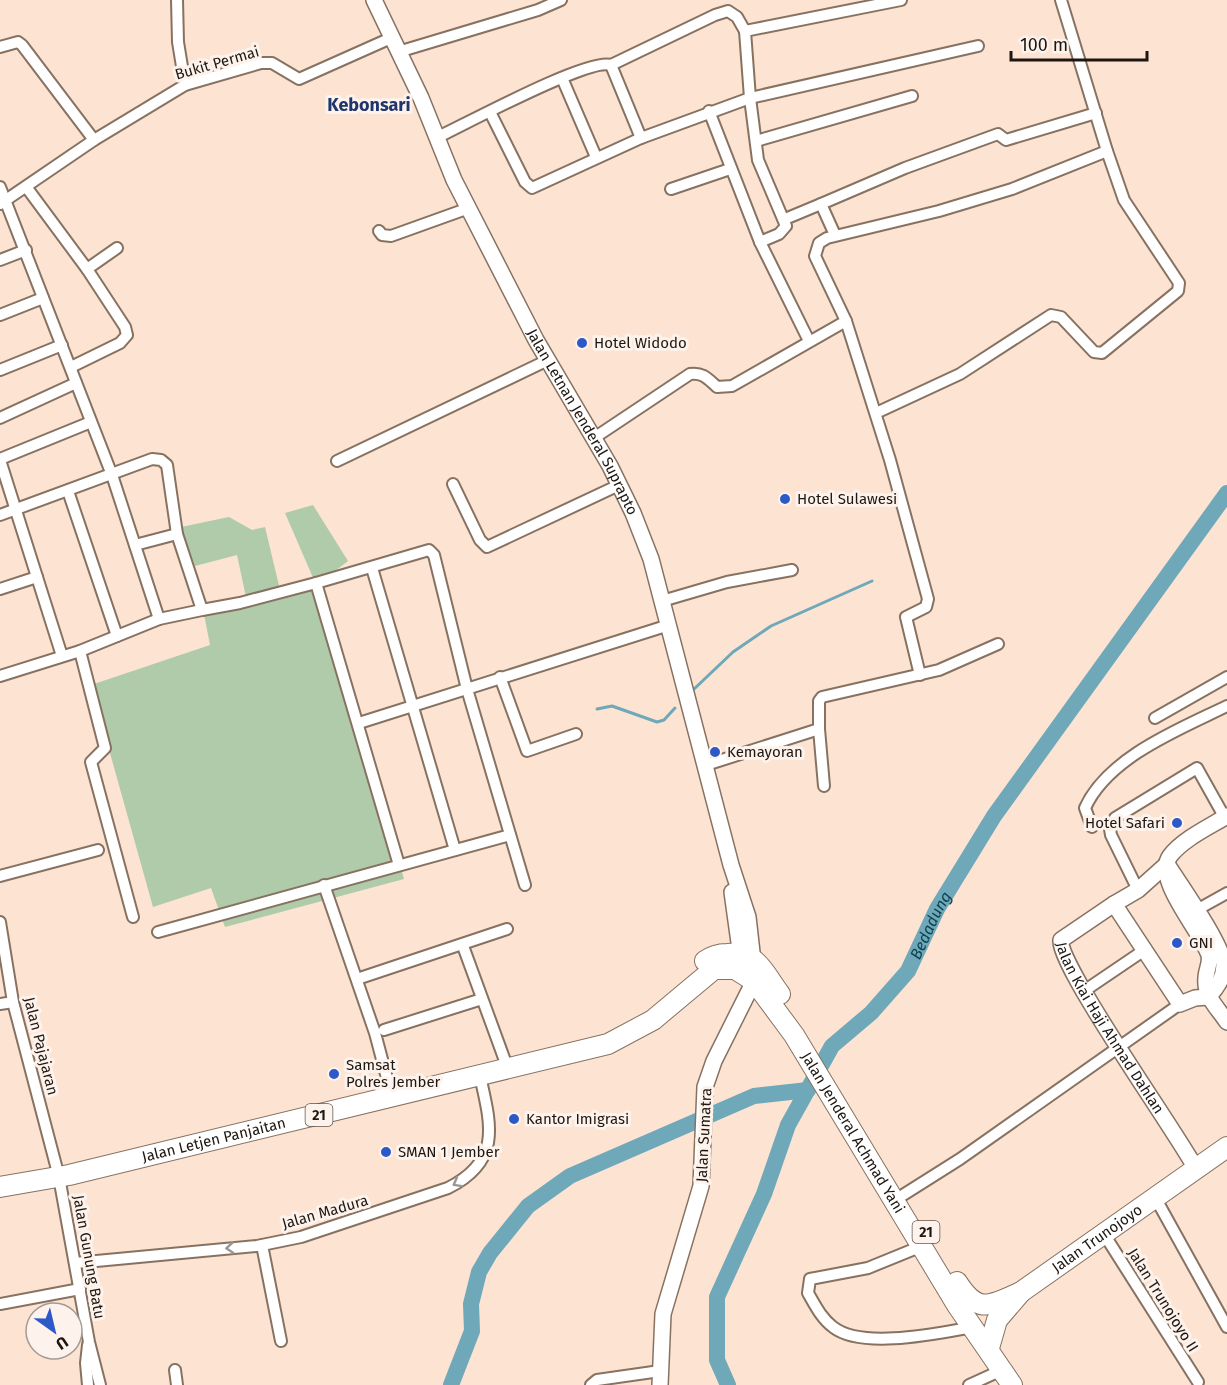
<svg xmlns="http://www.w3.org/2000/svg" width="1227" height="1385" viewBox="0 0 1227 1385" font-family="'Fira Sans',sans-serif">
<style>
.green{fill:#afcbaa}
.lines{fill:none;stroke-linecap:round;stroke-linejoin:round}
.stream{stroke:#6ea8b9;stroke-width:3}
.river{stroke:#6ea8b9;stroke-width:16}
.street-casing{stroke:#877262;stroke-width:14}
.secondary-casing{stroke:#877262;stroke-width:18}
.highway-casing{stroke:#877262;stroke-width:22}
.street{stroke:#fff;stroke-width:10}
.secondary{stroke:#fff;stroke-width:15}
.highway{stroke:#fff;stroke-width:20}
.oneway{stroke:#9a9693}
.poi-dot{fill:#2d59c8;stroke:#fdf3ec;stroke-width:2}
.labels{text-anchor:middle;stroke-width:6;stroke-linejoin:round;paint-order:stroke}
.shield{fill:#fdf3ec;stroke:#615852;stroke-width:1.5}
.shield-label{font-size:14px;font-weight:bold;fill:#1e1610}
.street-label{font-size:15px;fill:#1e1610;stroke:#fdf3ec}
.poi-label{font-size:15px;fill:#1e1610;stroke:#fdf3ec;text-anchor:start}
.water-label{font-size:16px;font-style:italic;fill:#0e4250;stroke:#fdf3ec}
.quarter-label{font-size:18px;font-weight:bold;fill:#1f366d;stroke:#fdf3ec}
</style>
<rect width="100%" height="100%" fill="#fce3d2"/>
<polygon class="green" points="313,505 348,561 322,581 404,879 225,927 211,888 153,907 91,685 210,645 203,609 246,597 237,555 195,566 181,527 229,517 252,530 265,527 281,594 314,580 285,513"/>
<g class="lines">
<g class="stream">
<polyline points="693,690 733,652 771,626 872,581"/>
<polyline points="597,709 612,706 657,722 664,720 675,708"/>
</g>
<g class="river">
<polyline points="451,1385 472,1331 471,1304 479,1272 490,1253 528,1206 570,1176 754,1096 808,1090"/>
<path id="s1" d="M728,1385L717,1360V1297L764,1194L788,1125L832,1046L871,1013L908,971L937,909L994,816L1227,493"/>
</g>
<defs>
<g id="street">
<polyline points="177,0 178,42 185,85"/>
<polyline points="745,31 750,98 758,160 786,226 779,234 760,242"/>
<polyline points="0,47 18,42 22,45 94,140"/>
<polyline points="398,52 538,10 561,0"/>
<polyline points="611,65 641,138"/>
<polyline points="562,78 596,157"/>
<polyline points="709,111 760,242 809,341"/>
<polyline points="490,112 525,182 532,188 641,138 750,98 978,46"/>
<path d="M436,138C464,125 589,57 611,65L715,15L728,11L737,17L745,31L901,0"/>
<polyline points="756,141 912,96"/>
<polyline points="0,187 112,475 159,619"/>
<polyline points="27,188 87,269"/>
<polyline points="671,189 730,169"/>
<polyline points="0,204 94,140 185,85 261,63 272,63 299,79 391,38"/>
<polyline points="785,219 821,204"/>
<polyline points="379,231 382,235 391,236 469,208"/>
<polyline points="835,235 821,204 905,168 998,134 1006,140 1096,113"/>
<polyline points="0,260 26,250"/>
<polyline points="0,315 43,298"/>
<polyline points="846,321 890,460 928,599 926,607 906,617 920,675"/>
<polyline points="71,367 120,343 127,335 125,327 87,269 117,248"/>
<polyline points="0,370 62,345"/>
<polyline points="876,413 960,374 1051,315 1061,317 1094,352 1102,353 1178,291 1179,283 1124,200 1107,151"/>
<polyline points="0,418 76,383"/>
<path d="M594,438L690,374C703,372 708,379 717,387L732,386L846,321L815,256L819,243L827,238L939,211L1012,189L1107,151L1061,0"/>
<polyline points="0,459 91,422"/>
<polyline points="0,460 62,656"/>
<polyline points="337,461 548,360"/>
<polyline points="453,484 480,540 487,547 619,485"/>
<polyline points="68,491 117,636"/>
<polyline points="0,515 152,459 161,460 167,465 177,534 202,610 159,619 80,651 0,676"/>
<polyline points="135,545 177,534"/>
<polyline points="372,568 455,850"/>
<polyline points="0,589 37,577"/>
<polyline points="662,601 727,582 792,570"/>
<polyline points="202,610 240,603 316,583"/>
<polyline points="80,651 105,748 91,762 133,917"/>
<polyline points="500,677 527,751 576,734"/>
<polyline points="1155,718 1227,677"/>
<polyline points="359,723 669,625"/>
<polyline points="819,729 824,786"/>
<polyline points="706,765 819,729 819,701 822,697 939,670 998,644"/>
<path d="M1092,827L1085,808C1108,757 1180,729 1227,706"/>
<polyline points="399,865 316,583 429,550 434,555 467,689 525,885"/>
<polyline points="0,876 98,850"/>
<polyline points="324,885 375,1033 392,1097"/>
<polyline points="1138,890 1111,835 1110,829 1115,818 1197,768 1225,818"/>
<polyline points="1193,912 1227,893"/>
<polyline points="0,922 13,1002 59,1177 89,1342 100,1385"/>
<polyline points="158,932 510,835"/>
<polyline points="463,946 508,1069"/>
<polyline points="357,979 507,929"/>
<polyline points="1084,991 1143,951"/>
<polyline points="0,1004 13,1002"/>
<polyline points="384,1030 482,999"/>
<polyline points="903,1195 960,1159 1180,1004"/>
<polyline points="1156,1199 1227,1327"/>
<polyline points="1104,1234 1198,1382"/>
<polyline points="262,1245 281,1341"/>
<path d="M922,1246L868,1268L810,1279L808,1293C815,1305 821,1318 833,1327C862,1350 939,1333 973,1327"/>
<path d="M75,1263L257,1246L301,1237L448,1188C502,1161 491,1125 480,1076"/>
<polyline points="0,1304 80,1289"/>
<polyline points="88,1345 86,1363 88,1385"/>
<polyline points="175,1370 177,1385"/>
<polyline points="591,1385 597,1380 660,1371"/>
<polyline points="969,1385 1002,1370"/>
</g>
<g id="secondary">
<path id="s2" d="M374,0L421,98L454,180L536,340L610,466L633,513L651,559L731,865L748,917L754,970V981L714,1061L705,1087L701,1186L663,1314L660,1385"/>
<path d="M1227,816C1209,827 1183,839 1170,856C1153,879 1201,931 1209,955C1211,963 1206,970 1206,978C1204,997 1218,1008 1227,1022"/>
<path d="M1167,864C1179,883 1223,945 1224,965C1224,978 1217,988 1208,997L1195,998L1180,1004L1114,904L1138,890Z"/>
<polyline points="732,892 742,964"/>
<path id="s3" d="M1114,904L1061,940C1057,964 1177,1133 1196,1169"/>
</g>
<g id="highway">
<path d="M705,961C712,956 718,954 727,954C759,952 763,972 780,994"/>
<path id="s4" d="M0,1187L69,1175L608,1044L653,1020L714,969H735L754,981L794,1035L957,1305L1012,1385"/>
<path d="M957,1282C978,1315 990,1306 1021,1292"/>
<path id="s5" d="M989,1348L997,1320L1021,1292L1227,1147"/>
</g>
</defs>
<use href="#street" class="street-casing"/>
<use href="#secondary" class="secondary-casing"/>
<use href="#highway" class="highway-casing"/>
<use href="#street" class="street"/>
<use href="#secondary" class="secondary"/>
<use href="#highway" class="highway"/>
</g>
<defs><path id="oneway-chevron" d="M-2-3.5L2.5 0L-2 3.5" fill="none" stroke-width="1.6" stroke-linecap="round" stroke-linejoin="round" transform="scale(1.5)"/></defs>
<g class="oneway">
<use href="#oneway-chevron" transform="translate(457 1183) rotate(151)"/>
<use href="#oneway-chevron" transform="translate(230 1248) rotate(175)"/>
</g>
<g class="poi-dot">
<circle cx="582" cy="343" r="6"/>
<circle cx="785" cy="499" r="6"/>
<circle cx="715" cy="752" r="6"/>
<circle cx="1177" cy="823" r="6"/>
<circle cx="1177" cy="943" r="6"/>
<circle cx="334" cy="1074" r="6"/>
<circle cx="514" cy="1119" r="6"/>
<circle cx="386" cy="1152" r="6"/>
</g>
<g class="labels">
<g class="shield">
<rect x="305.5" y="1104" width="27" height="22" rx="4.5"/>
<rect x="912.5" y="1221" width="27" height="22" rx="4.5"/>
</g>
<g class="shield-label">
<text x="319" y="1120">21</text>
<text x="926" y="1237">21</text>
</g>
<g class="street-label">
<text transform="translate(217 63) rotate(-16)" y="5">Bukit Permai</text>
<text dy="5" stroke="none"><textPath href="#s2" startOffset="471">Jalan Letnan Jenderal Suprapto</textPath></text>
<text dy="5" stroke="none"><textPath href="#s3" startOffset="165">Jalan Kiai Haji Ahmad Dahlan</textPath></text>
<text transform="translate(41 1046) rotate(76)" y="5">Jalan Pajajaran</text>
<text dy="5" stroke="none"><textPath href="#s4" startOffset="980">Jalan Jenderal Achmad Yani</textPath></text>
<text transform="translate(704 1135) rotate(-87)" y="5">Jalan Sumatra</text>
<text dy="5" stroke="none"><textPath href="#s4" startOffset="219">Jalan Letjen Panjaitan</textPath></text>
<text transform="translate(325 1212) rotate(-16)" y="5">Jalan Madura</text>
<text dy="5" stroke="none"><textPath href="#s5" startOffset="159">Jalan Trunojoyo</textPath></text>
<text transform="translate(89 1257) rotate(80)" y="5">Jalan Gunung Batu</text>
<text transform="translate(1163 1300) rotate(58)" y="5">Jalan Trunojoyo II</text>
</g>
<g class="poi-label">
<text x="594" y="348">Hotel Widodo</text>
<text x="797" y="504">Hotel Sulawesi</text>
<text x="727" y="757">Kemayoran</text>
<text x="1165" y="828" text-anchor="end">Hotel Safari</text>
<text x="1189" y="948">GNI</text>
<text x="346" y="1070">Samsat<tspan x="346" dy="17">Polres Jember</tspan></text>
<text x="526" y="1124">Kantor Imigrasi</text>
<text x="398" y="1157">SMAN 1 Jember</text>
</g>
<g class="water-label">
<text dy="6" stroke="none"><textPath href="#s1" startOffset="525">Bedadung</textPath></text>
</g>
<g class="quarter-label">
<text x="369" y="111">Kebonsari</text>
</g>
</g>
<g transform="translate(54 1331) rotate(146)"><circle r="28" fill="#fdf3ec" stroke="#a49b94" stroke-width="1.5"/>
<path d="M0-4.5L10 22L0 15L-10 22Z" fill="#2d59c8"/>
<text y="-9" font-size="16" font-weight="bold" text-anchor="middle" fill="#1e1610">U</text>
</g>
<path d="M1011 51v9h136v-9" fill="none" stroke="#1e1610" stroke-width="3"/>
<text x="1020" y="51" font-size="18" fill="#1e1610" stroke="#fdf3ec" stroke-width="4.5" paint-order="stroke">100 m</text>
</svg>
